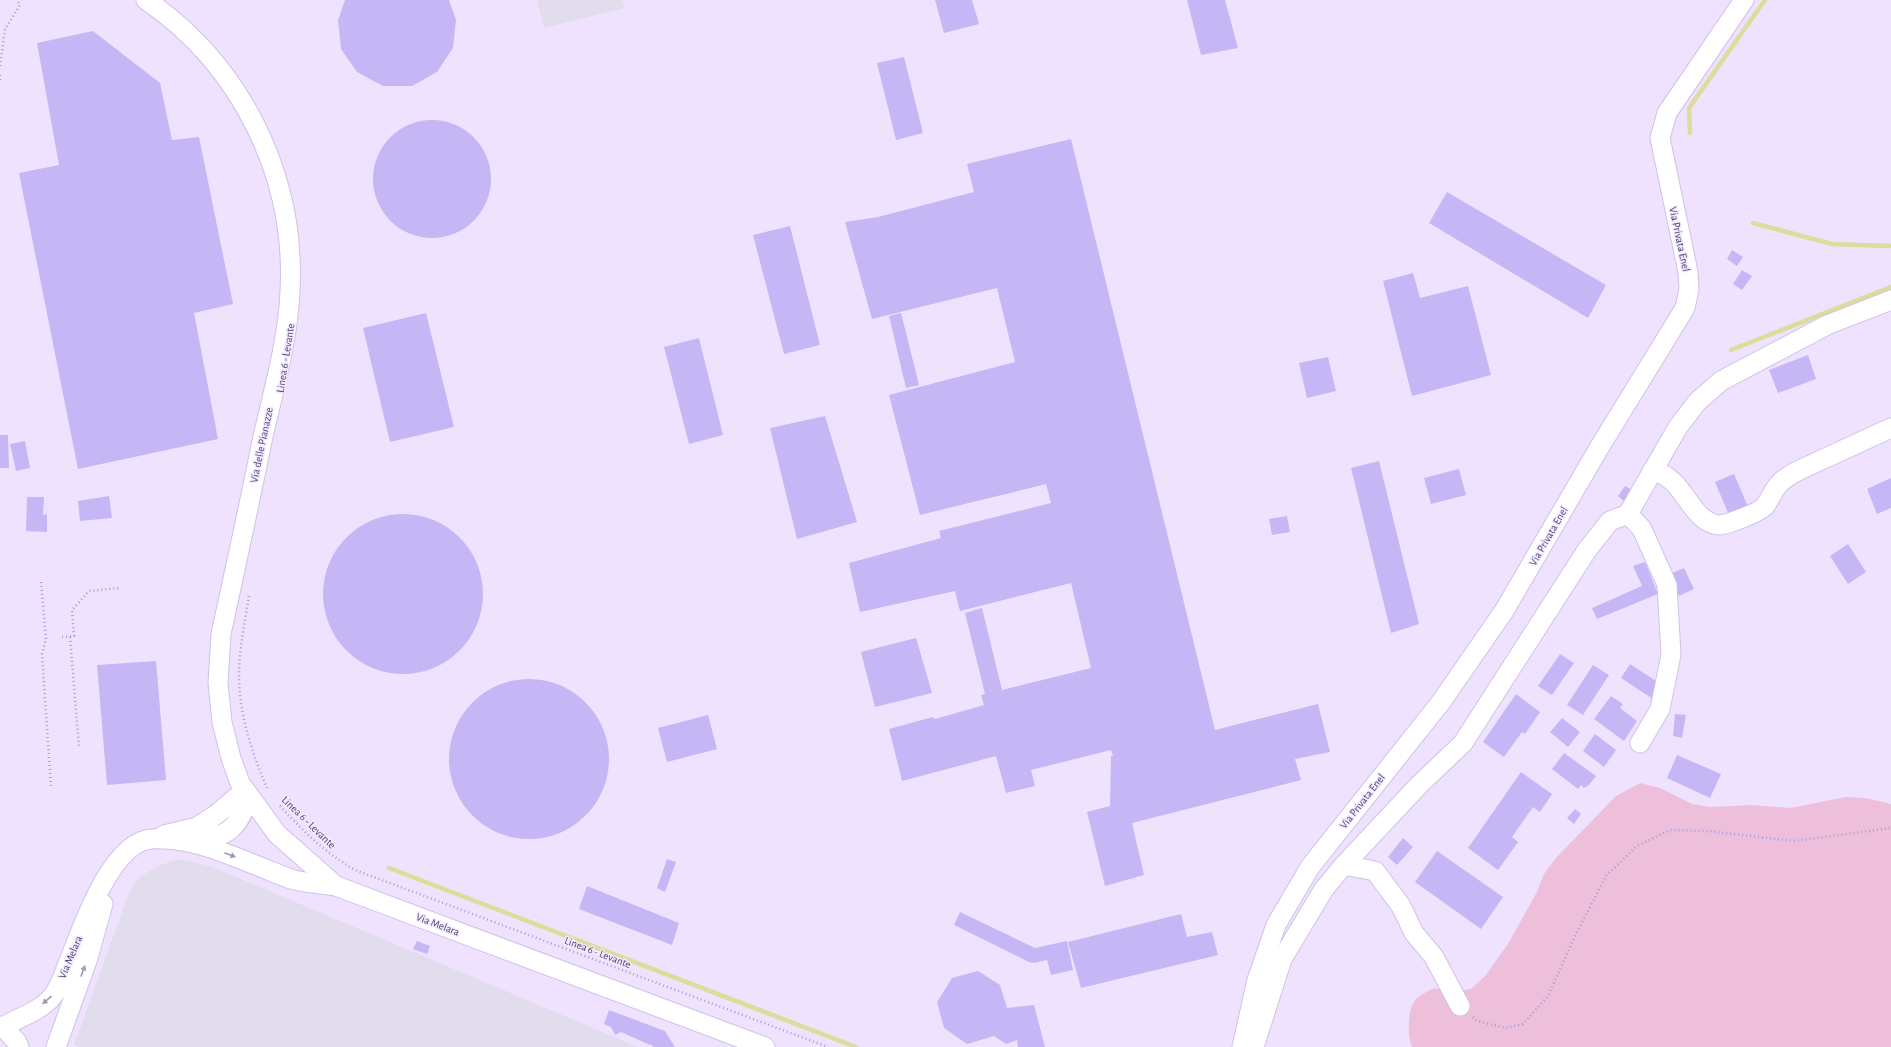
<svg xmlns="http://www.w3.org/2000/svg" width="1891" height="1047" viewBox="0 0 1891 1047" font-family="'Alegreya Sans',sans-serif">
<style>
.industrial{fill:#e2dded}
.green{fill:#edbfda}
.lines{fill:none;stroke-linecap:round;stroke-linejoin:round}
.stream{stroke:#dddc9a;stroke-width:4.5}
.building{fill:#c5b7f6}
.minor-casing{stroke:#cec2e9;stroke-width:21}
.path{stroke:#a89adb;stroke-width:2.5;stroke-dasharray:1 3;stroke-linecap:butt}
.minor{stroke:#fff;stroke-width:19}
.oneway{fill:#9e99b5}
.labels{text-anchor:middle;stroke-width:3;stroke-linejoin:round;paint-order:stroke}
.street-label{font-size:11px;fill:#4f4679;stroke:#f3eaff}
</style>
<rect width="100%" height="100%" fill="#efe2fe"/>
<g class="industrial">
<polygon points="537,0 622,0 624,8 544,28"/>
<polygon points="178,859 210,866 638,1047 80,1047 74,1045 130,890 141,876 158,866"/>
</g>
<path class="green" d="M1640,783L1660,788L1692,804L1711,807L1751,805L1791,808L1846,797L1866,798L1891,804V1047H1412C1407,1035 1407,1008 1417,998C1421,994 1429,991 1434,988L1452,992L1471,989L1485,976L1508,944L1537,892L1544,874L1555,859L1616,796Z"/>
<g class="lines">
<g class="stream">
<polyline points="1690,133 1689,108 1765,0"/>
<polyline points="1753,223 1832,244 1891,246"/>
<polyline points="1731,350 1891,287"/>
<polyline points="389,868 856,1047"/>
</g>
</g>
<g class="building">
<polygon points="345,0 449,0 456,20 453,48 437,72 412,86 383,86 357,72 341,49 338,20"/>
<polygon points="935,0 972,0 979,24 944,33"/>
<polygon points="1187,0 1225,0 1238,48 1201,55"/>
<polygon points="93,31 160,83 172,140 199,137 233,304 194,313 218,439 78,469 19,173 59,165 37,43"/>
<polygon points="904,57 923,133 896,140 877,63"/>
<circle cx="432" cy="179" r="59"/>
<polygon points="1071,139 1215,730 1318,704 1330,752 1295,759 1301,780 1132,823 1144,875 1105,886 1087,812 1110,806 1111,756 1113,756 1111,750 1031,770 1035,786 1006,793 996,756 902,781 889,729 933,717 935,719 984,705 981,695 985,694 965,613 982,608 1002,690 1091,668 1071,583 960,611 955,591 860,612 849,563 941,538 939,531 1051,503 1046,484 920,515 889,395 1015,362 997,288 872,319 845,222 878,217 974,192 967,164"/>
<polygon points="1447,192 1606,285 1588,318 1429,223"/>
<polygon points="790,226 820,345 784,354 753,235"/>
<polygon points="1732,250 1743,257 1737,266 1727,259"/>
<polygon points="1742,270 1752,276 1742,290 1733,284"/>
<polygon points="1413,273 1420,298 1468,286 1491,375 1412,396 1383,281"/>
<polygon points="426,313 454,427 390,442 363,328"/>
<polygon points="901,313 919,385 906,388 889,316"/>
<polygon points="699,338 723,435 689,444 664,347"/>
<polygon points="1808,355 1816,379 1778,393 1769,370"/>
<polygon points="1328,357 1336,391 1307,398 1299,363"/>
<polygon points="825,416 857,522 797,539 770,428"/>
<polygon points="0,435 8,435 9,468 0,468"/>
<polygon points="25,441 30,468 16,471 10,444"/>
<polygon points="1379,461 1419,624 1391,633 1351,468"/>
<polygon points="1459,469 1466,495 1431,504 1424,478"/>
<polygon points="1734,474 1748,507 1729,515 1715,482"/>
<polygon points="1891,478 1891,508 1877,514 1867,489"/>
<polygon points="1625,486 1632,490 1624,501 1618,496"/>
<polygon points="109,496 112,518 80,521 78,501"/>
<polygon points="27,497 44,497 43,515 47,514 47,532 26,531"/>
<circle cx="403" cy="594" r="80"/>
<polygon points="1287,516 1290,532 1272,535 1269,519"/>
<polygon points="1848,544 1866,572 1848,584 1830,556"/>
<polygon points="1645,562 1658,594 1597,619 1592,608 1642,586 1633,566"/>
<polygon points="1684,568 1694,589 1679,596 1670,574"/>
<polygon points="916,638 932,693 875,707 861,652"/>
<polygon points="1560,654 1574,663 1552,695 1538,686"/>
<polygon points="156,661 166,780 107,785 97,665"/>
<polygon points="1630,664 1662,685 1653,699 1621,678"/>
<polygon points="1593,665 1609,675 1583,715 1567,705"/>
<circle cx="529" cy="759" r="80"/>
<polygon points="1516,694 1540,712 1525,734 1522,732 1504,757 1483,742"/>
<polygon points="1611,696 1623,704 1620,708 1637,721 1624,741 1594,719"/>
<polygon points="1675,714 1686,715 1682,738 1673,736"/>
<polygon points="708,715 717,749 667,762 658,728"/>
<polygon points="1562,718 1580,732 1568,747 1550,732"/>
<polygon points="1595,734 1616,750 1604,767 1583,751"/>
<polygon points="1564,753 1596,776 1589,785 1584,788 1581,785 1578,789 1552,769"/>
<polygon points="1677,755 1721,774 1710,798 1667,778"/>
<polygon points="1521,772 1552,794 1540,812 1533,807 1512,837 1518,842 1498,870 1468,848"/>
<polygon points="1575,809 1581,814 1574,824 1567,818"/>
<polygon points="1403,838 1413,847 1397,865 1388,857"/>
<polygon points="1437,851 1503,897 1481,929 1415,882"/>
<polygon points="667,859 676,862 665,892 657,888"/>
<polygon points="587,886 679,923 672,945 579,909"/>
<polygon points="960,912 1035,948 1067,941 1073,970 1051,975 1047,960 1034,963 1029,962 954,925"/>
<polygon points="1181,914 1187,937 1212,932 1218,955 1081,988 1068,942"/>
<polygon points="417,941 430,946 427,954 413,949"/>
<polygon points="978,971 1000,985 1007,1008 1034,1005 1045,1047 1018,1047 1017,1040 1006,1044 994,1036 967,1044 944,1028 937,1002 952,978"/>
<polygon points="609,1010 665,1031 675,1047 653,1047 651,1044 650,1045 621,1032 615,1035 611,1027 604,1024"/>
</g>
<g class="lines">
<defs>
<g id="minor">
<path d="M146,0C241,65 296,176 290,291C288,341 273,392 262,441C249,506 235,570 221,634L218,683L222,722L231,758L240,783L277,834L336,886"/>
<path d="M1652,471C1685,476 1688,520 1718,525C1725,526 1760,512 1765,506C1771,498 1775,486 1782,481C1792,472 1807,467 1819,461C1843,450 1867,439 1891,428"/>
<polyline points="1628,514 1678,427 1697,402 1721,381 1827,325 1891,300"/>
<polyline points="164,835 197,827 217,814 245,790"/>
<path d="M193,840C228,837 238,830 249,796"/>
<polyline points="1344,865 1419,785 1463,743 1587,550 1610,521 1628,514 1642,529 1667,585 1671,655 1660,709 1640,743"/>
<polyline points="0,1026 3,1027 17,1042 19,1047"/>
<path d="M3,1027C19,1017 39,1012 52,997C60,988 64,973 69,961C82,929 111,841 152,839C191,837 228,854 263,868C273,872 284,877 294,880C308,883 322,884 336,886L765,1047"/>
<polyline points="56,1047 88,958 103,904"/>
<polyline points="1242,1047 1257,980 1276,925 1310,867 1441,702 1504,611 1599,448 1685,308 1689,289 1688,272 1660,138 1667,113 1744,0"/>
<polyline points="1254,1047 1282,959 1324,889 1344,865 1375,871 1401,906 1414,933 1434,957 1460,1006"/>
</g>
</defs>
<use href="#minor" class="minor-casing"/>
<g class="path">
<polyline points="0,66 5,29 20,5 17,0"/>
<polyline points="0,75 0,83"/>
<polyline points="41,582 46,639 42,654 51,787"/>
<path d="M249,596C245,622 239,649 239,675C239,714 252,754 268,790"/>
<polyline points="62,637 74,636 72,610 89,591 119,588"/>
<polyline points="70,637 79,746"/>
<path d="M280,806C305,833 323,851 355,870L828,1047"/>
<polyline points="1473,1017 1477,1021 1506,1028 1523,1024 1548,996 1575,936 1606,876 1637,846 1670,830 1708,831 1794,841 1891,828"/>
</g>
<use href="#minor" class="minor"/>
</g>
<defs><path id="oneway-solid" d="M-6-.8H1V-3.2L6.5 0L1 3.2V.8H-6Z"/></defs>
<g class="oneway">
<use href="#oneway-solid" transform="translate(230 855) rotate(21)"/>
<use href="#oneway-solid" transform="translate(83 971) rotate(-70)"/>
<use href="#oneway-solid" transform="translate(47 1000) rotate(140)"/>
</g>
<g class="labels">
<g class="street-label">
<text transform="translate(1680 239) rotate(78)" y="4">Via Privata Enel</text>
<text transform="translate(285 358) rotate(-81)" y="4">Linea 6 - Levante</text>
<text transform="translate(261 445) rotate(-78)" y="4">Via delle Pianazze</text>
<text transform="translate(1548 536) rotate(-60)" y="4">Via Privata Enel</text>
<text transform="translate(1362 801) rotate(-52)" y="4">Via Privata Enel</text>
<text transform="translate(309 822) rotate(44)" y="4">Linea 6 - Levante</text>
<text transform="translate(438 924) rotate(21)" y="4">Via Melara</text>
<text transform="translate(598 952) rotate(21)" y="4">Linea 6 - Levante</text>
<text transform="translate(70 957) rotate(-67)" y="4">Via Melara</text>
</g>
</g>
</svg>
